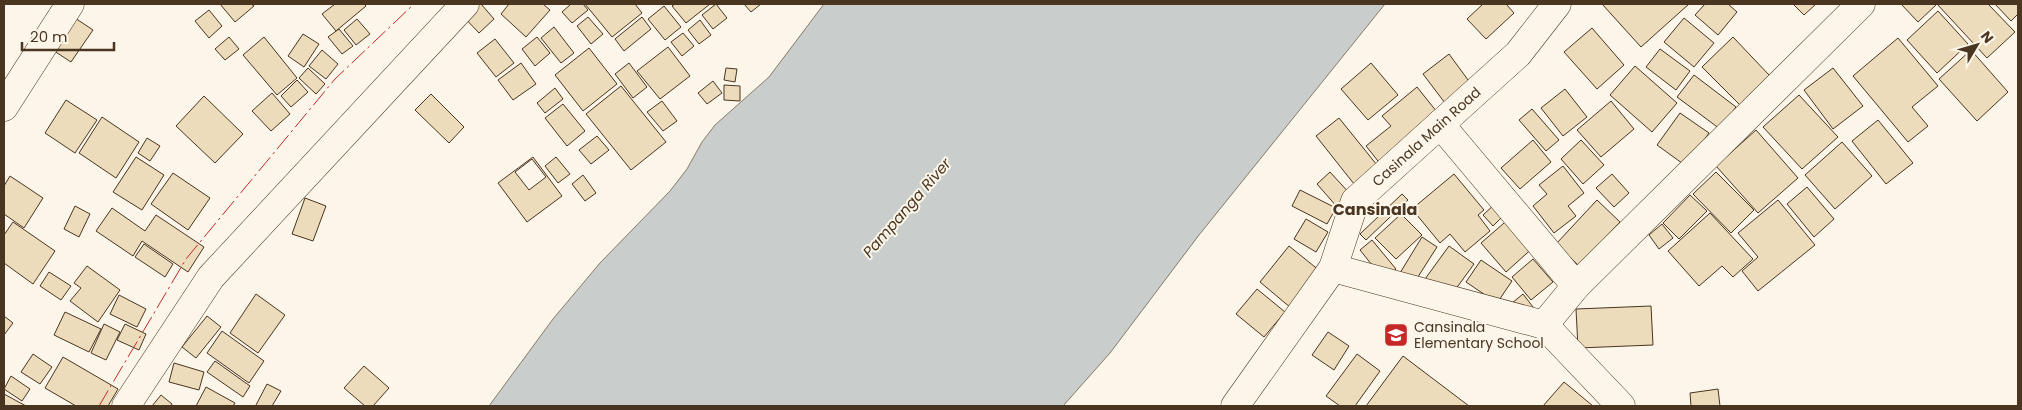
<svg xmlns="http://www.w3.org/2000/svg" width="2022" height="410" viewBox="0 0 2022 410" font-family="Poppins,sans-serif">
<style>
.water{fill:#c9cecd;stroke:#887966}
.building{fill:#ecdcbc;stroke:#4a3520;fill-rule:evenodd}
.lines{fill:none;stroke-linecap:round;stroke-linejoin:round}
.minor-casing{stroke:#4a3520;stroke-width:29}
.major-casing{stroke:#4a3520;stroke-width:29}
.minor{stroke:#fbf6e9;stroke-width:28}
.major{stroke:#fbf6e9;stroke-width:28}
.power{stroke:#c62828;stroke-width:1;stroke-dasharray:18 4 2.5 4;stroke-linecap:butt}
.labels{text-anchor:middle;stroke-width:4;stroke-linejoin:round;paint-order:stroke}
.street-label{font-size:14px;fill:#4a3520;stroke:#fbf6e9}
.poi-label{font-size:14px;fill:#4a3520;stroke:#fbf6e9;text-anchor:start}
.water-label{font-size:15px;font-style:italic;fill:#4a3520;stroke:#fbf6e9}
.quarter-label{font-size:16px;font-weight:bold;fill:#4a3520;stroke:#fbf6e9}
</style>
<rect width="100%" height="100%" fill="#fbf6e9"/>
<polygon class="water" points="824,4 1385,4 1199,235 1110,353 1063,406 489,406 553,319 600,263 670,191 687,169 702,142 715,125 769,77"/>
<g class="building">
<polygon points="220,4 251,4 254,6 235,22"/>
<polygon points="335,4 364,4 366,6 336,31 322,14"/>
<polygon points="470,4 481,4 494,19 479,33 460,13"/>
<polygon points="509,4 543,4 550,10 526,37 501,14"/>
<polygon points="571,4 583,4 588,10 572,23 562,12"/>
<polygon points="585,4 635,4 642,13 612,37"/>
<polygon points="675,4 710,4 686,23 672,6"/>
<polygon points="716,4 727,18 713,29 702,15"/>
<polygon points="744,4 761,4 751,12"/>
<polygon points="1483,4 1506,4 1514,13 1486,39 1467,19"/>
<polygon points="1602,4 1689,4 1641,47"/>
<polygon points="1705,4 1728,4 1737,12 1718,35 1695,15"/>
<polygon points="1793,4 1816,4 1804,15"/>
<polygon points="1901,4 1988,4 2015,32 1987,58 1937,4 1918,22"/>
<polygon points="1995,4 2018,4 2018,14 2011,21"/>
<polygon points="664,6 681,27 665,40 648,19"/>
<polygon points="209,10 222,26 209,38 195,21"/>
<polygon points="1938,11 1968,44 1937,73 1907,40"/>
<polygon points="66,12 93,30 71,62 45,45"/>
<polygon points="588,17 603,34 591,44 577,26"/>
<polygon points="642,17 651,29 624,51 615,39"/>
<polygon points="1684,18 1714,43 1694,67 1664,42"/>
<polygon points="357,19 370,34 356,45 344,30"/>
<polygon points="700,20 711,35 699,44 688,30"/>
<polygon points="554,27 574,53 561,63 541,38"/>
<polygon points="1592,28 1624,65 1597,89 1564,52"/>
<polygon points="339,29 353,46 342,54 328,37"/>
<polygon points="683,33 694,46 682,56 671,42"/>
<polygon points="303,34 319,44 304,67 288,56"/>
<polygon points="229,37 239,49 225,60 215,49"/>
<polygon points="264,37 297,78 277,95 243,55"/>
<polygon points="537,37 550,53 535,66 522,49"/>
<polygon points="1733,37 1770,76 1740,105 1702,67"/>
<polygon points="1898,38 1938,86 1912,107 1928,126 1908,142 1853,76"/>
<polygon points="495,39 514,63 496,77 477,53"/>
<polygon points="668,47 690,76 660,99 637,71"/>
<polygon points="589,48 617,84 583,111 555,75"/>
<polygon points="1660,49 1690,71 1676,90 1646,67"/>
<polygon points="322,50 338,64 326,79 309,66"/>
<polygon points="1971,50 2008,92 1977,121 1939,79"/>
<polygon points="1449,54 1471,84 1445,103 1423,74"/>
<polygon points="521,63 536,84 513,100 498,80"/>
<polygon points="629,63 647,87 633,98 615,74"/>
<polygon points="1371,63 1398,95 1368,120 1341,89"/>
<polygon points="1635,66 1677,103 1652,132 1610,95"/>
<polygon points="308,68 325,84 316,94 299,78"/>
<polygon points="726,68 737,69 735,82 724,80"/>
<polygon points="1833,68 1863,106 1833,129 1804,90"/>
<polygon points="1694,75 1736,107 1720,129 1677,97"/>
<polygon points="297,80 308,92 291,107 281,96"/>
<polygon points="713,81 722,93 707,104 698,93"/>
<polygon points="724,85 740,86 740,101 724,100"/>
<polygon points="621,86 666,142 631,170 586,114"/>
<polygon points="1417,87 1441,117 1382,166 1366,146 1391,126 1382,116"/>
<polygon points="555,88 563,99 545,113 537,103"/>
<polygon points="1565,89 1587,117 1563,136 1541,108"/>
<polygon points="272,93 290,114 271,131 252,111"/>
<polygon points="431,94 464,127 449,143 415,110"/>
<polygon points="1799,95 1838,137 1802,169 1763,127"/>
<polygon points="204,96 243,134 215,163 176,126"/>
<polygon points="66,100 97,120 75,153 45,133"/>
<polygon points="662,101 677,121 663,131 647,112"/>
<polygon points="1611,101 1634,129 1601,157 1577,130"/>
<polygon points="563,104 585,131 567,146 545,118"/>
<polygon points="1532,109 1559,140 1546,151 1519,120"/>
<polygon points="1680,113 1709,133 1686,166 1657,145"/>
<polygon points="102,117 139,142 116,178 79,153"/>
<polygon points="1339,118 1381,170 1358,189 1316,136"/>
<polygon points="1878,120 1913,163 1886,184 1852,141"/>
<polygon points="1756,130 1798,178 1758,213 1716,166"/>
<polygon points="597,136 609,150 591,164 579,150"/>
<polygon points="147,138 160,146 150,161 138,153"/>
<polygon points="1533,140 1551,162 1520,189 1501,168"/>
<polygon points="1581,140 1604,165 1583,184 1561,159"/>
<polygon points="1842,142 1872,176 1835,209 1805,175"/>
<polygon points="136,157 164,175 142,210 113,192"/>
<path d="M533,157L562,196L527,222L498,183ZM532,159L546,177L529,190L515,172Z"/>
<polygon points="556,157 570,174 558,183 545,166"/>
<polygon points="1563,166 1584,193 1568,206 1576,216 1554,233 1533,206 1547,194 1539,185"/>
<polygon points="1330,172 1352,196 1338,208 1317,184"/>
<polygon points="1716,172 1754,210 1731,233 1693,194"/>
<polygon points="173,173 210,198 188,230 151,204"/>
<polygon points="1454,174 1484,210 1478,215 1490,231 1465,252 1450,234 1440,243 1412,209"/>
<polygon points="1612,174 1629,193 1614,207 1596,188"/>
<polygon points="583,175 596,193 585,201 572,184"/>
<polygon points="10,176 43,198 24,228 4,214 4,186"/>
<polygon points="1807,187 1834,219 1814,237 1787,204"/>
<polygon points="1300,190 1336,208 1327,224 1292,206"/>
<polygon points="1402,194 1408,200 1366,240 1360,234"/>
<polygon points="1690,195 1707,211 1679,239 1663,223"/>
<polygon points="305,198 326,206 313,241 292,234"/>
<polygon points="1597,200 1620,222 1579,266 1556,244"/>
<polygon points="1778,200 1815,245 1758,291 1742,271 1758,257 1738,233"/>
<polygon points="1496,203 1506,213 1493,226 1483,215"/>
<polygon points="75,206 90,214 79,237 64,229"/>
<polygon points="112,208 145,231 156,215 204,247 188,272 142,241 133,256 96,231"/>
<polygon points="1710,213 1753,259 1733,277 1722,266 1699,286 1668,251"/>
<polygon points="1401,214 1422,235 1396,259 1375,238"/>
<polygon points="1511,217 1536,245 1506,272 1481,243"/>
<polygon points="1306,219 1328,232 1316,252 1294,239"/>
<polygon points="13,222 55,251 33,284 4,263 4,235"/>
<polygon points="1662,224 1673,238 1659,249 1649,235"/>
<polygon points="1422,237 1437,247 1414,283 1400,273"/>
<polygon points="1372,240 1396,269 1384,280 1360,250"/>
<polygon points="144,244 173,264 165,277 135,257"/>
<polygon points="1289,246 1320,271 1291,308 1260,282"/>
<polygon points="1449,246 1474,264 1450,297 1425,279"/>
<polygon points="1533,259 1553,282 1531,300 1512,277"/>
<polygon points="1481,260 1512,281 1497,303 1466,282"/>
<polygon points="87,266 120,290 98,322 70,301 81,288 74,283"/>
<polygon points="49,272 71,286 61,300 40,286"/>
<polygon points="1257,289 1285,312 1264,337 1236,314"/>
<polygon points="256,294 285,315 258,353 230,333"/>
<polygon points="1523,294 1533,307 1523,316 1512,303"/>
<polygon points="119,295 146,309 137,327 110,314"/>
<polygon points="1651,306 1653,345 1578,348 1576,309"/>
<polygon points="65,312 101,329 89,352 54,335"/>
<polygon points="4,316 13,323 4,335"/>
<polygon points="207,316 221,327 196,358 182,347"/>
<polygon points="104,324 120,332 106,360 91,353"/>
<polygon points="125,324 146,334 139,350 117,340"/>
<polygon points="222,331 264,361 249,383 207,353"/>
<polygon points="1328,332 1349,346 1334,370 1312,355"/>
<polygon points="33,354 52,367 40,384 21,372"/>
<polygon points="1357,354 1380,371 1355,406 1340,406 1326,396"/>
<polygon points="1403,356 1469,406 1366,406"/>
<polygon points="63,357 118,389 108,406 76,406 45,388"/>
<polygon points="215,361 250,386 243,397 207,372"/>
<polygon points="174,363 204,372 199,390 169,382"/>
<polygon points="364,366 389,388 373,406 365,406 344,388"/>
<polygon points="11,376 30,389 22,401 4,389"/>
<polygon points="1564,382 1593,406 1543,406"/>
<polygon points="267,384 281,391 272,406 258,406 256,405"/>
<polygon points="206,387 235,403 233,406 196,406"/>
<polygon points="1718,389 1720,406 1691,406 1690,393"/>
<polygon points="4,394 26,406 4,406"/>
<polygon points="161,395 172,404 171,406 152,406"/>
</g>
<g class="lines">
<defs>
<g id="minor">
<polyline points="4,107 70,4"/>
<polyline points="1440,124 1576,286"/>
<polyline points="1333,268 1544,325 1621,406"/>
<polyline points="1544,325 1576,286 1861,4"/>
<path id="s1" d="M1235,406L1333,268L1355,201L1518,54L1557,4"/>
</g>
<polyline id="major" points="126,406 211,277 465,4"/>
</defs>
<use href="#minor" class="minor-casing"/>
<use href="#major" class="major-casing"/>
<use href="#minor" class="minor"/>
<use href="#major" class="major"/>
<polyline class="power" points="99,406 186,259 335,79 414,4"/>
</g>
<defs>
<symbol id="school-square" viewBox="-11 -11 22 22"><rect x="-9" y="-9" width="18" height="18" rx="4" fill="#c62828" stroke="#fbf6e9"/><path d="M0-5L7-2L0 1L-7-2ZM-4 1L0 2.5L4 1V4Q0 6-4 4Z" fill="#fff"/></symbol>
</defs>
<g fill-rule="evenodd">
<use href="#school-square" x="1382" y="321" width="28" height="28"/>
</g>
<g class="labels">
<g class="street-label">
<text dy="5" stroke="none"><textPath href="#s1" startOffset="336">Casinala Main Road</textPath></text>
</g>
<g class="poi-label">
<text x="1414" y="332">Cansinala<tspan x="1414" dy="16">Elementary School</tspan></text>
</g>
<g class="water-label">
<text transform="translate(907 208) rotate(-49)" y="5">Pampanga River</text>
</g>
<g class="quarter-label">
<text x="1375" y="215">Cansinala</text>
</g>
</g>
<rect width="2022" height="410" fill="none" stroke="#4a3520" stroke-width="10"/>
<g transform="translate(1977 45) rotate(52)" stroke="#fbf6e9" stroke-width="4" paint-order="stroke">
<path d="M0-4L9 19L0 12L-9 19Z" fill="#4a3520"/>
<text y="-8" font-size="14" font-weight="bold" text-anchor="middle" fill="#4a3520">N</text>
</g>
<path d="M22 42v8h92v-8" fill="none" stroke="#4a3520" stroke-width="2.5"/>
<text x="30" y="42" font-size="15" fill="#4a3520" stroke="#fbf6e9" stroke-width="4" paint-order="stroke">20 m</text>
</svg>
